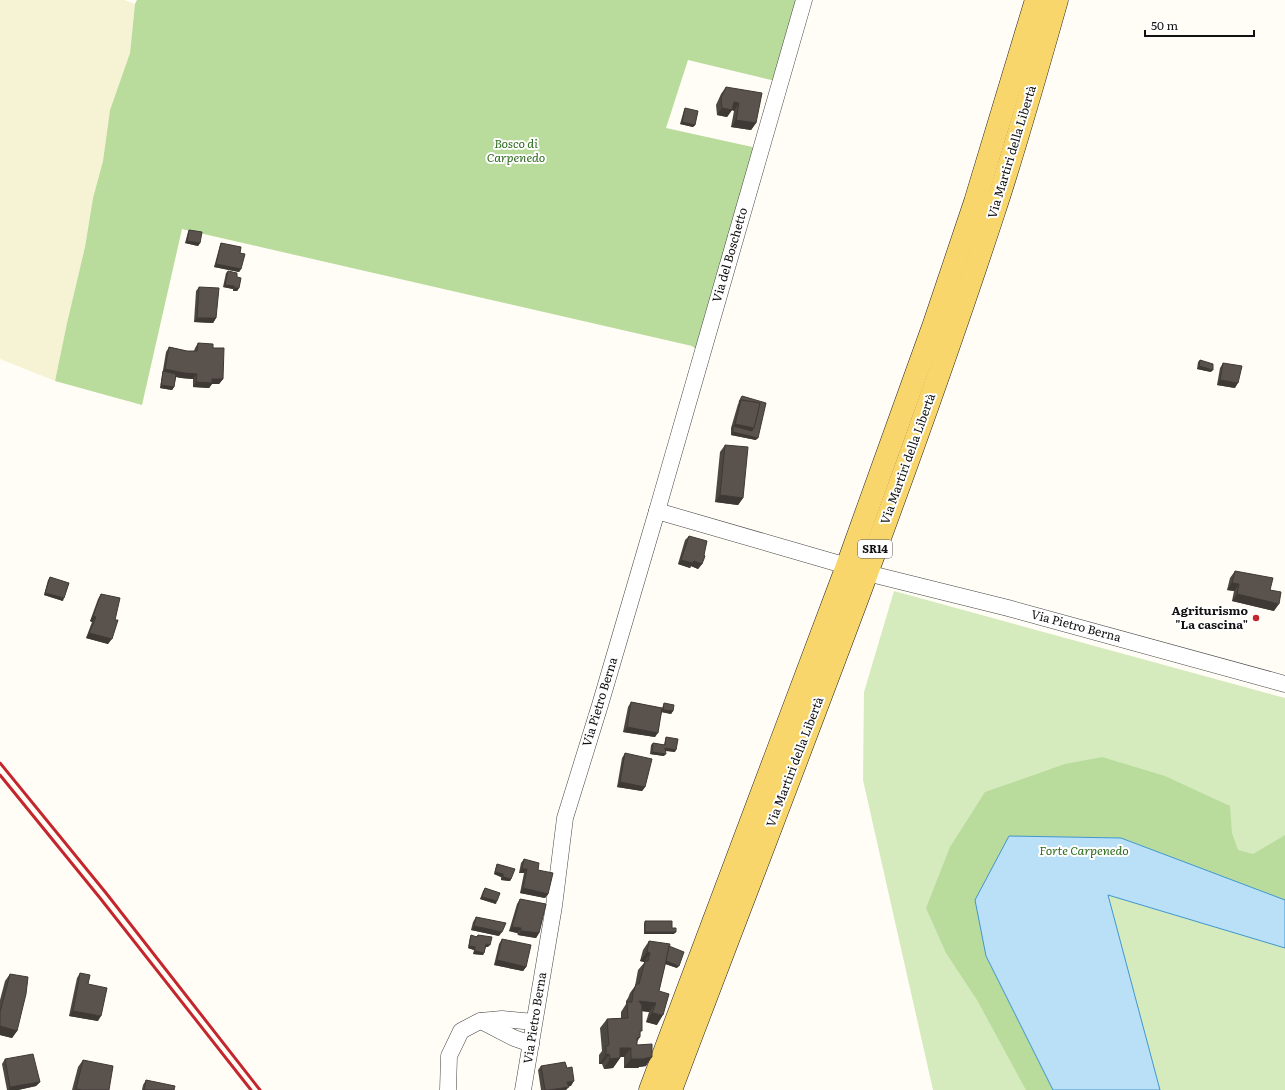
<svg xmlns="http://www.w3.org/2000/svg" width="1285" height="1090" viewBox="0 0 1285 1090" font-family="Literata,serif">
<style>
.farmland{fill:#f6f3d4}
.green{fill:#d5ebbd}
.forest{fill:#b9dc9c}
.water{fill:#b9e0f7;stroke:#3f96cf}
.lines{fill:none;stroke-linecap:round;stroke-linejoin:round}
.street-casing{stroke:#444;stroke-width:17}
.primary-casing{stroke:#222;stroke-width:23}
.street{stroke:#fff;stroke-width:16}
.primary{stroke:#f9d66b;stroke-width:22}
.rail{stroke:#c4262e;stroke-width:3}
.wall{fill:#4d4742}
.shaded-wall{fill:#3f3936}
.building{fill:#5a524d;stroke:#3f3936}
.poi-dot{fill:#c4262e;stroke:#fff;stroke-width:1.5}
.labels{text-anchor:middle;stroke-width:4;stroke-linejoin:round;paint-order:stroke}
.shield{fill:#fff;stroke:#585858;stroke-width:1}
.shield-label{font-size:11px;font-weight:bold;fill:#111}
.park-label{font-size:12px;font-style:italic;fill:#2f6b1f;stroke:#fff}
.street-label{font-size:12px;fill:#111;stroke:#fff}
.poi-label{font-size:12px;font-weight:bold;fill:#111;stroke:#fff;text-anchor:end}
</style>
<rect width="100%" height="100%" fill="#fffdf5"/>
<polygon class="farmland" points="0,0 124,0 135,4 130,53 110,110 103,161 93,198 85,247 67,323 55,381 0,359"/>
<polygon class="green" points="894,591 1285,698 1285,1090 933,1090 863,780 864,692"/>
<g class="forest">
<polygon points="137,0 799,0 775,81 688,60 666,128 757,148 698,351 692,346 182,229 142,405 55,381 67,323 85,247 93,198 103,161 110,110 130,53 135,4"/>
<polygon points="1102,757 1165,776 1230,806 1232,833 1238,850 1253,854 1285,835 1285,900 1121,838 1009,836 975,901 986,956 1053,1090 1026,1090 977,1000 946,953 926,908 950,847 985,792 1065,764"/>
</g>
<polygon class="water" points="1009,836 1121,838 1285,900 1285,948 1108,895 1160,1090 1053,1090 986,956 975,900"/>
<g class="lines">
<defs>
<g id="street">
<polyline points="657,511 804,0"/>
<polyline points="867,573 1008,608 1285,684"/>
<polyline points="481,1021 514,1038 531,1044"/>
<polyline points="448,1090 449,1056 461,1031 480,1021 502,1019 534,1022"/>
<polyline points="523,1090 554,906 565,818 600,705 657,511 847,566"/>
</g>
<g id="primary">
<polyline points="650,1090 847,566 934,324 975,202 1036,0"/>
<path d="M671,1090C781,798 897,508 994,212C1017,142 1037,71 1057,0"/>
</g>
</defs>
<use href="#street" class="street-casing"/>
<use href="#primary" class="primary-casing"/>
<use href="#street" class="street"/>
<use href="#primary" class="primary"/>
<g class="rail">
<polyline points="0,763 106,893 260,1090"/>
<polyline points="0,775 100,898 251,1090"/>
</g>
</g>
<g class="wall">
<polygon points="726,87 756,123 751,130 731,127 734,111 732,110 727,117 717,115 716,105 721,94"/>
<polygon points="685,108 695,125 693,127 680,124 684,110"/>
<polygon points="189,230 200,243 198,246 185,243 188,232"/>
<polygon points="221,243 240,253 241,269 239,272 214,267 220,245"/>
<polygon points="228,271 237,277 239,288 237,291 233,291 233,289 223,287 226,273"/>
<polygon points="199,287 216,318 213,323 194,322 196,291"/>
<polygon points="198,343 213,348 223,379 219,384 212,384 209,388 193,387 193,379 181,378 176,377 174,387 172,390 160,388 166,352 169,347 187,351 194,351 195,348"/>
<polygon points="1200,360 1211,372 1197,369 1198,362"/>
<polygon points="1223,363 1235,388 1217,385 1220,368"/>
<polygon points="742,396 756,440 731,435 731,428 738,404"/>
<polygon points="725,445 743,498 738,505 715,502 720,452"/>
<polygon points="689,536 702,564 698,569 691,566 690,568 678,564 685,540"/>
<polygon points="1235,571 1270,590 1274,611 1232,601 1234,591 1227,590 1230,578"/>
<polygon points="50,577 63,601 44,595 48,580"/>
<polygon points="101,594 115,620 108,644 86,638 92,622 90,621 98,599"/>
<polygon points="631,702 662,708 664,703 673,711 671,714 662,712 655,737 623,732 628,707"/>
<polygon points="666,737 675,752 665,751 664,756 650,754 651,745 653,743 664,745 665,740"/>
<polygon points="625,753 645,787 642,791 617,787 622,758"/>
<polygon points="524,859 538,870 548,894 545,898 520,893 524,873 519,873 521,863"/>
<polygon points="497,864 511,879 510,881 501,880 501,877 494,874 496,867"/>
<polygon points="485,888 496,904 480,899 483,891"/>
<polygon points="520,899 539,933 536,938 518,935 517,933 509,931 517,904"/>
<polygon points="476,917 499,936 471,930 473,922"/>
<polygon points="645,921 672,928 674,934 644,934 644,924"/>
<polygon points="471,935 476,937 478,935 488,947 486,947 483,955 473,954 474,950 468,948 470,937"/>
<polygon points="502,939 526,967 523,971 494,965 499,944"/>
<polygon points="649,941 669,947 677,968 665,964 659,991 657,1025 646,1022 649,1012 642,1011 640,1037 637,1042 637,1045 646,1066 639,1067 638,1068 624,1068 624,1057 620,1057 620,1058 613,1068 604,1069 602,1064 599,1064 599,1055 602,1051 600,1028 607,1019 621,1018 621,1012 626,1004 626,1001 628,998 630,993 635,986 638,970 644,963 644,962 640,961 643,950"/>
<polygon points="80,973 88,984 98,1021 69,1016 77,978"/>
<polygon points="10,974 17,1031 12,1038 0,1035 0,1000 5,981"/>
<polygon points="5,1059 40,1082 36,1086 18,1090 7,1090 2,1064"/>
<polygon points="83,1060 109,1090 72,1090 78,1067"/>
<polygon points="541,1066 571,1086 568,1086 566,1090 541,1090 538,1070"/>
<polygon points="146,1080 174,1090 142,1090 143,1085"/>
</g>
<g class="shaded-wall">
<polygon points="734,102 739,103 734,111 732,110 727,117 717,115 722,108"/>
<polygon points="736,120 756,123 751,130 731,127"/>
<polygon points="682,122 695,125 693,127 680,124"/>
<polygon points="187,241 200,243 198,246 185,243"/>
<polygon points="216,264 241,269 239,272 214,267"/>
<polygon points="225,285 234,286 233,289 223,287"/>
<polygon points="235,288 239,288 237,291 233,291"/>
<polygon points="197,318 216,318 213,323 194,322"/>
<polygon points="1199,366 1213,370 1211,372 1197,369"/>
<polygon points="165,369 197,374 193,379 181,378 163,374 163,371"/>
<polygon points="212,379 223,379 219,384 212,384 209,388 193,387 196,382"/>
<polygon points="1220,380 1238,383 1235,388 1217,385"/>
<polygon points="161,385 174,387 172,390 160,388"/>
<polygon points="735,424 754,428 751,433 733,426"/>
<polygon points="733,432 758,438 756,440 731,435"/>
<polygon points="720,495 743,498 738,505 715,502"/>
<polygon points="681,560 694,561 702,564 698,569 691,566 690,568 678,564"/>
<polygon points="1232,583 1239,584 1234,591 1227,590"/>
<polygon points="45,593 64,598 63,601 44,595"/>
<polygon points="1237,594 1279,604 1274,611 1232,601"/>
<polygon points="93,616 96,617 92,622 90,621"/>
<polygon points="89,633 112,639 108,644 86,638"/>
<polygon points="663,710 673,711 671,714 661,712"/>
<polygon points="627,727 658,733 655,737 623,732"/>
<polygon points="665,748 676,750 675,752 663,750"/>
<polygon points="652,752 666,754 664,756 650,754"/>
<polygon points="620,782 645,787 642,791 617,787"/>
<polygon points="522,869 527,869 524,873 519,873"/>
<polygon points="495,872 503,874 501,877 494,874"/>
<polygon points="503,877 511,879 510,881 501,880"/>
<polygon points="523,888 548,894 545,898 520,893"/>
<polygon points="482,897 497,901 496,904 480,899"/>
<polygon points="474,926 502,932 499,936 471,930"/>
<polygon points="512,927 521,928 517,933 509,931"/>
<polygon points="521,931 539,933 536,938 518,935"/>
<polygon points="645,932 676,932 674,934 644,934"/>
<polygon points="486,944 490,945 488,947 485,947"/>
<polygon points="469,946 475,947 474,950 468,948"/>
<polygon points="475,951 484,953 483,955 473,954"/>
<polygon points="647,952 650,953 644,962 640,961"/>
<polygon points="497,960 526,967 523,971 494,965"/>
<polygon points="664,961 679,966 677,968 663,963"/>
<polygon points="639,1001 656,1003 649,1012 633,1010"/>
<polygon points="73,1011 101,1016 98,1021 69,1016"/>
<polygon points="652,1013 663,1015 657,1025 646,1022"/>
<polygon points="0,1026 17,1031 12,1038 0,1035"/>
<polygon points="620,1048 631,1048 624,1057 613,1057"/>
<polygon points="609,1054 602,1064 599,1064 606,1055"/>
<polygon points="652,1057 646,1066 639,1067 638,1068 624,1068 631,1059"/>
<polygon points="620,1058 613,1068 604,1069 610,1059"/>
<polygon points="574,1081 571,1086 564,1087 567,1082"/>
<polygon points="40,1082 36,1086 18,1090 9,1090 10,1087"/>
<polygon points="569,1087 566,1090 549,1090"/>
</g>
<g class="building">
<polygon points="726,87 762,93 756,123 736,120 739,103 734,102 732,110 722,108 721,98"/>
<polygon points="685,108 698,111 695,125 682,122"/>
<polygon points="189,230 202,232 200,243 187,241"/>
<polygon points="221,243 241,247 240,253 245,254 241,269 216,264"/>
<polygon points="228,271 237,273 237,277 241,278 239,288 235,288 234,286 225,285"/>
<polygon points="199,287 219,288 216,318 197,318"/>
<polygon points="198,343 213,344 213,348 224,348 223,379 212,379 212,383 196,382 197,374 184,373 165,369 169,347 187,351 197,351"/>
<polygon points="1200,360 1213,364 1213,370 1199,366"/>
<polygon points="1223,363 1242,366 1238,383 1220,380"/>
<polygon points="163,371 176,374 174,387 161,385"/>
<polygon points="742,396 766,403 758,438 733,432 733,426 752,431 754,428 760,403 741,400 739,402"/>
<polygon points="741,400 760,403 754,428 735,424"/>
<polygon points="725,445 748,447 743,498 720,495"/>
<polygon points="689,536 707,541 704,555 705,556 702,564 694,561 693,563 681,560"/>
<polygon points="1235,571 1273,578 1270,590 1281,592 1279,604 1237,594 1239,584 1232,583"/>
<polygon points="50,577 69,583 64,598 45,593"/>
<polygon points="101,594 120,598 115,620 118,620 112,639 89,633 96,617 93,616"/>
<polygon points="631,702 662,708 658,733 627,727"/>
<polygon points="664,703 674,705 673,711 663,710"/>
<polygon points="666,737 678,739 676,750 665,748 666,754 652,752 653,743 665,745"/>
<polygon points="625,753 652,759 645,787 620,782"/>
<polygon points="524,859 539,863 538,870 553,873 548,894 523,888 527,869 522,869"/>
<polygon points="497,864 515,869 511,879 503,877 503,874 495,872"/>
<polygon points="485,888 500,893 497,901 482,897"/>
<polygon points="520,899 546,904 539,933 521,931 521,928 512,927"/>
<polygon points="476,917 506,923 502,932 474,926"/>
<polygon points="645,921 672,921 672,928 676,928 676,932 645,932"/>
<polygon points="471,935 477,937 478,935 492,937 490,945 486,944 484,953 475,951 475,947 469,946"/>
<polygon points="502,939 531,945 526,967 497,960"/>
<polygon points="649,941 670,944 659,991 669,994 663,1015 652,1013 656,1003 639,1001 642,1005 642,1031 640,1031 640,1037 637,1038 637,1045 652,1044 652,1057 645,1058 645,1059 631,1059 631,1048 620,1048 620,1058 610,1059 609,1054 606,1055 606,1046 609,1045 607,1019 628,1018 627,1002 632,1002 633,991 634,991 636,984 639,984 645,961 648,961 650,953 647,952"/>
<polygon points="669,946 684,952 679,966 666,961"/>
<polygon points="80,973 90,975 88,984 107,988 101,1016 73,1011"/>
<polygon points="10,974 28,977 26,994 17,1031 0,1026 0,1012"/>
<polygon points="33,1054 40,1082 10,1087 5,1059"/>
<polygon points="83,1060 113,1066 109,1090 81,1090 76,1089"/>
<polygon points="565,1062 567,1068 572,1067 574,1081 567,1082 569,1087 549,1090 545,1090 541,1066"/>
<polygon points="146,1080 175,1086 174,1090 144,1090"/>
</g>
<circle class="poi-dot" cx="1256" cy="618" r="4"/>
<g class="labels">
<rect class="shield" x="858" y="540" width="34" height="18" rx="3"/>
<g class="shield-label">
<text x="875" y="553">SR14</text>
</g>
<g class="park-label">
<text x="516" y="148">Bosco di<tspan x="516" dy="14">Carpenedo</tspan></text>
<text x="1084" y="855">Forte Carpenedo</text>
</g>
<g class="street-label">
<text transform="translate(1012 152) rotate(-73)" y="4">Via Martiri della Libertà</text>
<text transform="translate(730 255) rotate(-74)" y="4">Via del Boschetto</text>
<text transform="translate(908 459) rotate(-70)" y="4">Via Martiri della Libertà</text>
<text transform="translate(1076 626) rotate(15)" y="4">Via Pietro Berna</text>
<text transform="translate(600 702) rotate(-73)" y="4">Via Pietro Berna</text>
<text transform="translate(795 762) rotate(-69)" y="4">Via Martiri della Libertà</text>
<text transform="translate(535 1018) rotate(-81)" y="4">Via Pietro Berna</text>
</g>
<g class="poi-label">
<text x="1248" y="615">Agriturismo<tspan x="1248" dy="14">"La cascina"</tspan></text>
</g>
</g>
<path d="M1145 30v6h109v-6" fill="none" stroke="#111111" stroke-width="2"/>
<text x="1151" y="30" font-size="12" fill="#111111" stroke="#ffffff" stroke-width="3" paint-order="stroke">50 m</text>
</svg>
